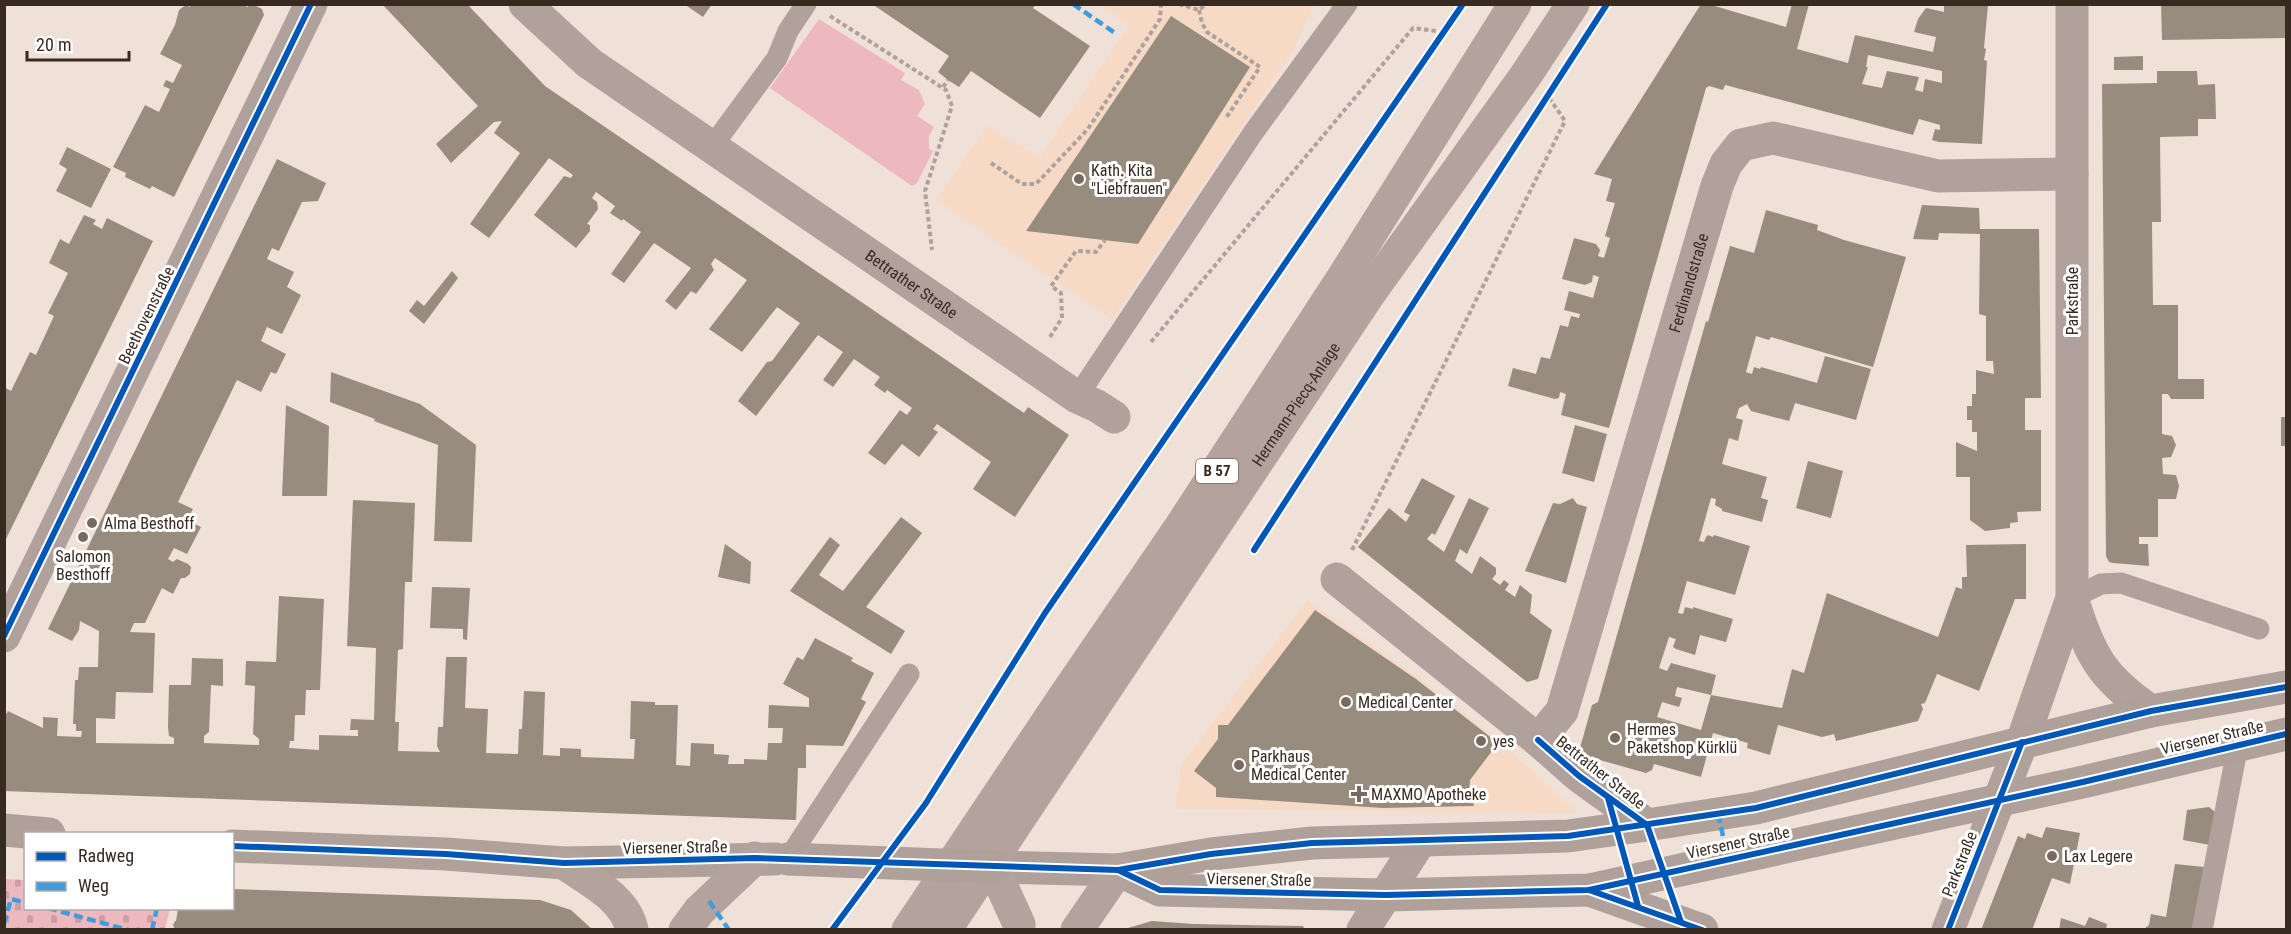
<svg xmlns="http://www.w3.org/2000/svg" width="2291" height="934" viewBox="0 0 2291 934" font-family="'Roboto Condensed',sans-serif">
<style>
.built{fill:#f6dac6}
.grass{fill:#edb8be}
.cemetery{fill:url(#cemetery-stones)}
.building{fill:#978c7e;fill-rule:evenodd}
.lines{fill:none;stroke-linecap:round;stroke-linejoin:round}
.path{stroke:#afa19c;stroke-width:4;stroke-dasharray:4.5 3;stroke-linecap:butt}
.service{stroke:#b0a19c;stroke-width:21}
.minor{stroke:#b0a19c;stroke-width:33}
.secondary{stroke:#b0a09a;stroke-width:33}
.primary{stroke:#b4a29c;stroke-width:33}
.secondary-bridge{stroke:#b0a09a;stroke-width:33}
.quiet{stroke:#3e9ce0;stroke-width:4.5;stroke-dasharray:9 4.5;stroke-linecap:butt}
.cycleway-casing{stroke:#fff;stroke-width:10}
.cycleway{stroke:#0057b8;stroke-width:6}
.poi-dot{fill:#786a61;stroke:#fff;stroke-width:2}
.labels{text-anchor:middle;stroke-width:6;stroke-linejoin:round;paint-order:stroke}
.shield{fill:#fff;stroke:#736a64;stroke-width:1.5}
.shield-label{font-size:15px;font-weight:bold;fill:#372a21}
.poi-label{font-size:16px;fill:#372a21;stroke:#fff;text-anchor:start}
.street-label{font-size:16px;fill:#372a21;stroke:#fff}
</style>
<defs>
<pattern id="cemetery-stones" width="16" height="16" patternUnits="userSpaceOnUse" patternTransform="scale(1.5)"><rect width="16" height="16" fill="#edb8be"/><path d="M2 7V4a2 2 0 0 1 4 0v3zM10 15v-3a2 2 0 0 1 4 0v3z" fill="#cc9ea3"/></pattern>
</defs>
<rect width="100%" height="100%" fill="#f0e1d8"/>
<g class="built">
<polygon points="1100,5 1314,5 1293,51 1112,320 936,200 987,126 1040,157 1129,25"/>
<polygon points="1307,600 1418,677 1502,743 1578,813 1175,809 1181,765"/>
</g>
<polygon class="grass" points="819,19 905,73 901,80 919,90 925,104 917,116 934,127 929,136 929,149 933,151 917,183 912,186 770,88"/>
<polygon class="cemetery" points="5,879 25,880 26,908 170,909 165,929 5,929"/>
<g class="building">
<polygon points="191,4 242,4 247,7 252,4 262,9 264,15 174,197 152,186 150,189 125,177 126,173 113,167 145,105 159,112 170,89 163,86 166,80 173,83 182,65 160,54 175,25 179,10 186,5 190,7"/>
<polygon points="382,4 467,4 545,86 1024,413 1028,407 1069,435 1015,517 973,489 991,462 937,424 933,429 938,432 919,457 902,444 885,465 868,453 900,410 907,415 912,408 887,390 885,393 874,385 880,377 854,359 833,387 823,380 843,352 818,335 756,416 738,401 767,362 772,361 800,323 777,307 742,352 709,329 747,280 715,258 711,264 714,270 696,294 691,291 676,310 665,301 691,268 654,243 624,283 611,274 641,232 623,219 622,221 610,213 615,206 596,192 592,198 597,202 598,209 587,224 590,225 590,231 576,248 534,215 564,176 571,178 573,175 549,158 489,238 470,224 520,153 494,133 502,121 494,122 451,163 436,144 478,106"/>
<polygon points="684,4 712,4 703,17"/>
<polygon points="872,4 1036,4 1033,8 1090,46 1040,118 971,71 959,87 948,80 938,72 949,56"/>
<path d="M1701,4H1708L1786,27L1792,4H1809L1797,49L1848,63L1855,35L1933,52L1936,37L1914,32L1918,19L1926,8L1944,12V5H1988L1984,48L1986,49L1984,60L1987,61L1982,144L1939,142L1932,140L1935,129L1940,130V125L1919,119L1913,135L1729,86L1725,85L1723,90L1709,86L1706,88L1609,428L1561,415L1566,394L1560,392L1559,398L1555,399L1508,386L1513,368L1536,374L1541,357L1550,359L1560,325L1568,327L1571,316L1579,318L1580,314L1564,310L1569,291L1593,298L1599,277L1593,275L1592,282L1585,285L1562,279L1574,238L1596,244L1600,250L1598,256L1604,258L1610,238L1605,236L1615,203L1606,201L1612,179L1594,174ZM1868,55L1942,71V83L1925,79L1923,92L1915,90L1919,77L1887,71L1882,88L1862,84L1868,67H1866Z"/>
<polygon points="2161,4 2286,4 2286,38 2162,40"/>
<polygon points="1171,16 1250,67 1138,244 1026,231"/>
<polygon points="2143,56 2143,70 2114,70 2114,57"/>
<polygon points="2157,71 2197,71 2198,85 2215,84 2216,119 2198,119 2198,136 2160,137 2161,222 2152,222 2153,305 2178,305 2178,379 2204,379 2204,399 2171,399 2168,394 2162,394 2162,434 2172,436 2176,445 2171,457 2162,458 2163,474 2176,475 2179,486 2176,499 2158,499 2158,537 2139,537 2139,544 2148,544 2149,566 2113,563 2109,562 2106,556 2102,84 2157,83"/>
<polygon points="67,147 111,169 91,208 56,191 67,169 59,164"/>
<polygon points="277,159 326,183 318,201 302,202 279,251 272,248 267,259 294,272 287,287 301,295 282,334 267,327 261,341 286,354 276,374 271,372 261,392 237,380 178,502 193,509 187,520 201,527 187,554 174,548 168,559 173,562 177,559 188,564 191,567 190,574 185,578 181,578 173,594 162,588 145,623 134,623 130,632 155,633 153,693 116,692 115,719 96,718 96,743 174,744 174,738 169,736 168,727 169,685 191,685 192,658 223,659 223,686 211,685 209,732 204,736 204,743 259,745 259,739 253,734 255,686 245,685 246,661 276,662 279,596 324,599 320,690 306,690 305,715 295,715 294,741 290,741 289,748 319,750 319,735 358,736 358,730 350,730 351,719 374,720 376,648 347,646 353,500 415,503 412,582 405,582 403,649 398,650 395,722 399,722 398,751 440,752 437,746 438,727 443,727 446,657 467,657 465,708 488,709 486,753 518,754 519,729 522,729 524,691 545,692 543,755 560,756 560,748 581,749 581,757 634,759 635,739 630,739 631,701 655,702 655,705 678,705 676,765 690,766 691,743 714,744 714,754 729,755 728,764 744,764 744,759 767,760 768,743 782,743 783,728 768,728 769,705 809,707 809,698 783,684 797,657 803,660 815,638 853,658 851,661 874,673 861,699 866,702 843,746 806,745 806,768 798,768 796,820 4,791 4,718 8,711 43,728 43,717 58,718 57,736 81,737 82,731 76,731 76,724 73,724 75,680 78,680 79,667 98,667 99,631 80,621 79,630 72,641 48,629"/>
<polygon points="1922,205 1979,208 1980,229 2039,229 2041,398 2025,398 2025,430 2041,430 2041,511 2017,512 2018,522 2010,523 2010,528 1985,531 1970,520 1970,477 1956,477 1956,442 1977,451 1977,432 1972,432 1972,420 1967,420 1967,406 1972,406 1972,394 1976,394 1976,370 1994,374 1993,361 1986,361 1986,316 1979,314 1980,234 1939,233 1938,240 1913,239"/>
<path d="M1766,210L1818,225L1817,230L1844,240L1906,257L1873,367L1771,337L1769,340L1756,336L1746,372L1752,374L1754,367L1760,369L1761,367L1817,383L1825,356L1871,369L1856,420L1795,403L1789,421L1751,411L1747,404L1739,408L1736,418L1743,420L1738,441L1729,438L1722,464L1767,477L1761,498L1768,500L1762,522L1722,511V509L1715,505L1716,499L1711,498L1699,541L1704,542L1706,537L1708,535L1713,537L1714,535L1750,546L1735,595L1687,581L1678,613L1683,614L1685,607L1693,609V607L1733,619L1726,642L1700,635L1695,655L1676,649L1673,647L1676,639L1669,637L1659,668L1667,671L1671,663L1716,675L1711,695L1782,708L1792,669L1804,673L1827,593L1938,637L1956,587L1962,589V577H1967L1966,545L2026,544V599H2015L1979,691L1937,674L1925,703L1921,704L1923,709L1918,721L1836,741L1834,734L1822,737L1778,725L1770,755L1747,748L1748,743L1713,733L1701,777L1654,764L1652,770L1646,773L1582,755L1580,748L1592,705L1598,702L1706,321L1708,322L1730,246L1754,253ZM1677,687L1711,695L1701,730L1657,717L1662,702L1679,707L1682,698L1675,696Z"/>
<polygon points="84,215 96,220 93,224 102,229 107,218 153,241 4,543 4,387 11,391 30,352 36,355 54,316 48,313 68,273 49,263 60,239 69,244"/>
<polygon points="452,271 458,278 424,324 409,311 417,300 424,306"/>
<polygon points="331,372 420,404 476,445 472,542 434,541 438,445 374,421 375,419 330,402"/>
<polygon points="286,405 329,426 327,496 282,496"/>
<rect x="2281" y="417" width="5" height="29"/>
<polygon points="1575,425 1607,434 1594,482 1562,473"/>
<polygon points="1808,461 1843,471 1831,518 1796,508"/>
<polygon points="1422,478 1455,496 1435,535 1432,533 1427,539 1444,552 1469,498 1489,508 1467,554 1460,549 1455,561 1472,574 1480,556 1496,568 1496,574 1492,579 1500,585 1504,580 1509,584 1505,590 1515,597 1520,585 1532,595 1530,613 1552,630 1538,679 1527,682 1358,547 1389,508 1406,522 1410,515 1404,512"/>
<polygon points="1573,498 1577,504 1587,507 1566,583 1525,571 1553,503 1560,504"/>
<polygon points="901,517 922,533 866,607 905,631 891,654 790,591 830,537 840,545 819,575 843,591"/>
<polygon points="725,544 751,562 750,584 718,577"/>
<polygon points="432,587 470,588 467,640 463,639 463,629 430,628"/>
<polygon points="1315,610 1416,679 1498,743 1470,780 1469,794 1471,794 1474,806 1383,808 1216,797 1216,788 1194,771 1218,739 1218,725 1228,725"/>
<polygon points="2209,807 2215,812 2210,845 2183,840 2187,810"/>
<polygon points="2046,827 2080,833 2070,884 2052,878 2032,930 1981,930 2018,836 2025,839 2027,833 2042,838"/>
<polygon points="2175,864 2204,867 2194,930 2143,930 2149,925 2151,914 2166,917"/>
<polygon points="232,889 540,900 571,910 593,930 175,930 173,925 175,921 176,921 178,909 232,909"/>
<polygon points="2089,917 2107,924 2106,930 2059,930 2061,918 2085,926"/>
<polygon points="1152,921 1194,924 1303,926 1305,930 1121,930"/>
</g>
<g class="lines">
<g class="path">
<polyline points="1179,4 1199,10 1206,4"/>
<polyline points="1199,10 1202,23 1207,32 1260,67 1226,118"/>
<polyline points="830,16 946,90 952,106 925,191 932,250"/>
<polyline points="943,87 948,80"/>
<polyline points="991,163 1022,184 1036,184 1088,129 1160,19 1161,4"/>
<polyline points="1050,337 1062,318 1061,293 1051,286 1076,251 1096,252 1105,240"/>
<polyline points="1151,342 1413,28 1444,32"/>
<polyline points="1352,550 1565,121 1550,99"/>
</g>
<g class="service">
<polyline points="711,148 777,58 788,31 806,4"/>
<polyline points="1077,397 1253,133 1347,4"/>
<polyline points="2072,598 2101,584 2121,583 2259,629"/>
<polyline points="788,859 909,674"/>
<polyline points="2202,930 2238,745"/>
</g>
<g class="minor">
<path id="s1" d="M525,4L589,63L1077,397L1097,406L1114,417"/>
<polyline points="1337,579 1538,740 1579,776 1647,825"/>
<path d="M2072,598C2090,654 2100,677 2151,711"/>
<polyline points="4,636 311,4"/>
<path id="s2" d="M1538,740L1562,711L1717,186L1726,164L1741,145L1773,138L1938,176L2072,174"/>
<polyline points="1589,890 1702,930"/>
<polyline points="1363,930 1420,841"/>
<polyline points="1948,930 2022,742 2072,598 2072,4"/>
</g>
<g class="secondary">
<polyline points="4,830 49,834"/>
<polyline points="232,846 446,854 564,863 776,859"/>
<polyline points="993,867 1118,870 1211,854 1312,843 1568,836 1647,825 1756,808 2151,711 2286,687"/>
<polyline points="1118,870 1160,890 1386,895 1589,890 2083,782 2286,734"/>
</g>
<g class="primary">
<path d="M564,863C588,880 626,898 632,930"/>
<polyline points="993,867 1019,924 1019,930"/>
<polyline points="685,930 699,911 755,858"/>
<polyline points="908,930 1064,697 1181,526 1342,279 1515,4"/>
<path id="s3" d="M945,930L1367,297L1526,75L1573,4"/>
<polyline points="1077,930 1118,870"/>
</g>
<polyline class="secondary-bridge" points="788,859 993,867"/>
<g class="quiet">
<polyline points="1073,4 1115,33"/>
<polyline points="1718,814 1728,858"/>
<polyline points="709,901 729,930"/>
<polyline points="48,908 128,930"/>
<polyline points="4,924 11,899 26,903"/>
<polyline points="152,930 157,908"/>
</g>
<defs>
<g id="cycleway">
<polyline points="1254,550 1607,4"/>
<polyline points="4,636 311,4"/>
<polyline points="1538,740 1579,776 1647,825"/>
<polyline points="1608,798 1638,906"/>
<polyline points="1647,825 1681,922"/>
<polyline points="232,846 446,854 564,863 755,858 1118,870 1211,854 1312,843 1568,836 1756,808 2151,711 2286,687"/>
<polyline points="1118,870 1160,890 1386,895 1589,890 2083,782 2286,734"/>
<polyline points="1589,890 1702,930"/>
<polyline points="832,930 926,803 1045,613 1463,4"/>
<polyline points="1948,930 2022,742"/>
</g>
</defs>
<use href="#cycleway" class="cycleway-casing"/>
<use href="#cycleway" class="cycleway"/>
</g>
<g class="poi-dot">
<circle cx="1079" cy="179" r="6"/>
<circle cx="92" cy="523" r="6"/>
<circle cx="83" cy="537" r="6"/>
<circle cx="1346" cy="702" r="6"/>
<circle cx="1615" cy="738" r="6"/>
<circle cx="1481" cy="741" r="6"/>
<circle cx="1239" cy="765" r="6"/>
<path d="M1356 785h6v6h6v6h-6v6h-6v-6h-6v-6h6z"/>
<circle cx="2052" cy="856" r="6"/>
</g>
<g class="labels">
<rect class="shield" x="1196" y="459" width="42" height="24" rx="4.5"/>
<g class="shield-label">
<text x="1217" y="476">B 57</text>
</g>
<g class="poi-label">
<text x="1091" y="176">Kath. Kita<tspan x="1091" dy="18">"Liebfrauen"</tspan></text>
<text x="104" y="529">Alma Besthoff</text>
<text x="83" y="562" text-anchor="middle">Salomon<tspan x="83" dy="18">Besthoff</tspan></text>
<text x="1358" y="708">Medical Center</text>
<text x="1627" y="735">Hermes<tspan x="1627" dy="18">Paketshop Kürklü</tspan></text>
<text x="1493" y="747">yes</text>
<text x="1251" y="762">Parkhaus<tspan x="1251" dy="18">Medical Center</tspan></text>
<text x="1371" y="800">MAXMO Apotheke</text>
<text x="2064" y="862">Lax Legere</text>
</g>
<g class="street-label">
<text dy="6" stroke="none"><textPath href="#s2" startOffset="484">Ferdinandstraße</textPath></text>
<text dy="6" stroke="none"><textPath href="#s1" startOffset="478">Bettrather Straße</textPath></text>
<text transform="translate(2072 301) rotate(-90)" y="6">Parkstraße</text>
<text transform="translate(146 315) rotate(-64)" y="6">Beethovenstraße</text>
<text dy="6" stroke="none"><textPath href="#s3" startOffset="632">Hermann-Piecq-Anlage</textPath></text>
<text transform="translate(2212 737) rotate(-13)" y="6">Viersener Straße</text>
<text transform="translate(1601 772) rotate(38)" y="6">Bettrather Straße</text>
<text transform="translate(1738 842) rotate(-12)" y="6">Viersener Straße</text>
<text transform="translate(675 847) rotate(-1)" y="6">Viersener Straße</text>
<text transform="translate(1959 864) rotate(-68)" y="6">Parkstraße</text>
<text transform="translate(1259 879) rotate(1)" y="6">Viersener Straße</text>
</g>
</g>
<rect width="2291" height="934" fill="none" stroke="#372a21" stroke-width="12"/>
<rect x="24" y="832" width="210" height="78" fill="#ffffff" stroke="#afaaa6" stroke-width="1.5"/>
<rect x="36" y="852" width="30" height="9" fill="#0057b8" stroke="#afaaa6" stroke-width="1.5"/>
<text x="78" y="862" font-size="18" fill="#372a21">Radweg</text>
<rect x="36" y="882" width="30" height="9" fill="#3e9ce0" stroke="#afaaa6" stroke-width="1.5"/>
<text x="78" y="892" font-size="18" fill="#372a21">Weg</text>
<path d="M27 51v9h102v-9" fill="none" stroke="#372a21" stroke-width="3"/>
<text x="36" y="51" font-size="18" fill="#372a21" stroke="#ffffff" stroke-width="4.5" paint-order="stroke">20 m</text>
</svg>
